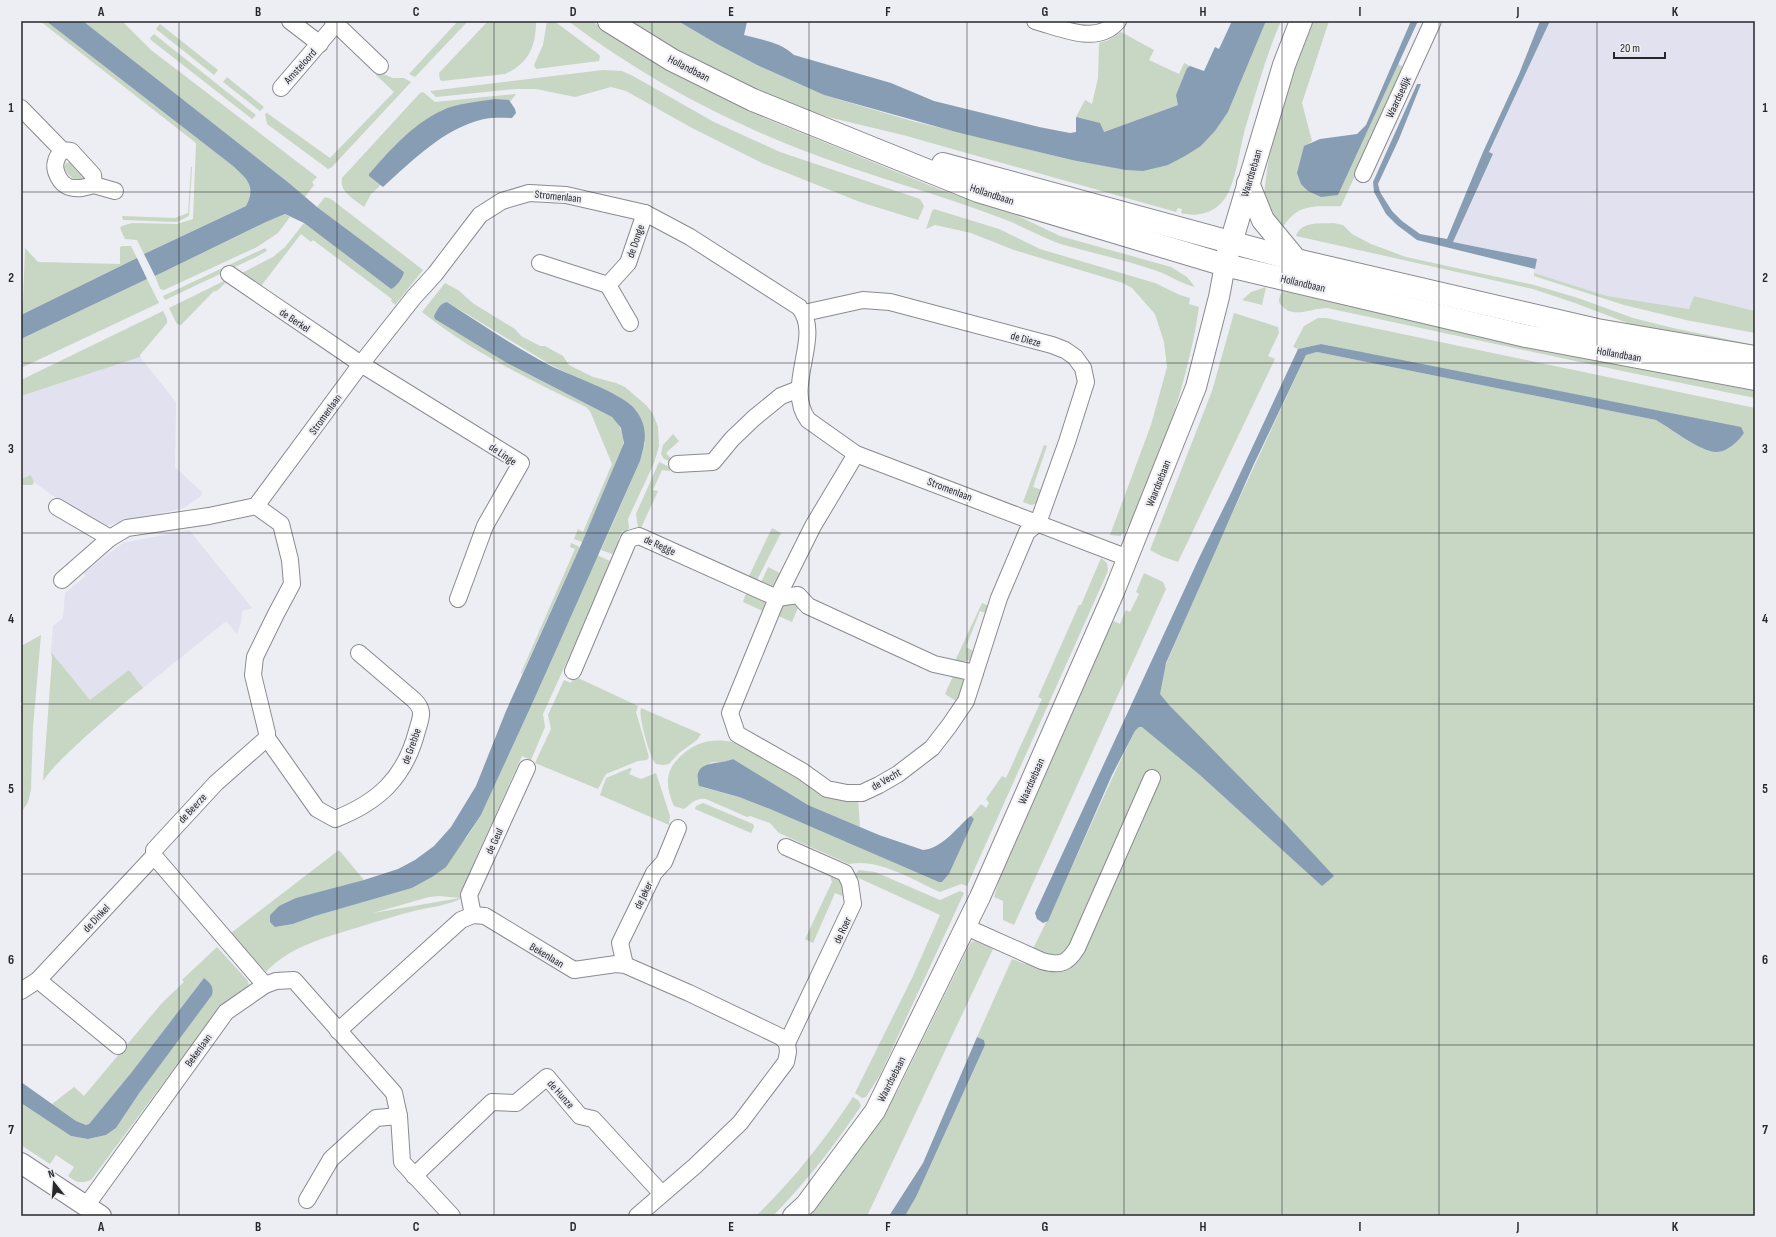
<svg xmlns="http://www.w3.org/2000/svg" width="1776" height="1237" viewBox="0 0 1776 1237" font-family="'Sofia Sans Condensed',sans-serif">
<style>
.built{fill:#e1e1ef}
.green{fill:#c8d6c4;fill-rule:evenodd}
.water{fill:#879db4}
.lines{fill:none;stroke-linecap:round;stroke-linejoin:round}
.minor-casing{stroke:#8a8a90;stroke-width:18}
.tertiary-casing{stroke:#8a8a90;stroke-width:22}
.secondary-casing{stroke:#8a8a90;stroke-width:24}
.minor{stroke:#fff;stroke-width:16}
.tertiary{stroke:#fff;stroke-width:20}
.secondary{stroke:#fff;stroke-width:22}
.grid{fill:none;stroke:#27272a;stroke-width:1;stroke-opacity:0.55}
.labels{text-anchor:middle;stroke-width:4;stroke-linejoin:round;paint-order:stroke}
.street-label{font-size:11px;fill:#27272a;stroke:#ededf4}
.neatline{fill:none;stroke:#27272a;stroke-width:1.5}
.grid-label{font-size:13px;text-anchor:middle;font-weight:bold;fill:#27272a}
</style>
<rect width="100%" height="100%" fill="#ededf4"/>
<g class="built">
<polygon points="1550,21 1755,21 1755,311 1695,296 1689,309 1607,296 1534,273 1536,259 1453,242 1493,155 1489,152"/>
<polygon points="140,357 176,402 175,467 202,492 201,496 184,508 100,527 49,493 33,481 31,475 22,478 21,473 21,396"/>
<polygon points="189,530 252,608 242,611 241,623 237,634 226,621 143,688 129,670 91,701 51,652 53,626 63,618 65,593 86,576 83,573 123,543"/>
</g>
<g class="green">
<path d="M40,21H46L233,166C248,180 256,185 246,206L144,254L137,240L125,239L120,228L122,226L132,223L177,224L193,219L196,143Z"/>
<polygon points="83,21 122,21 151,50 317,177 312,182 314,185 305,197 289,183"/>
<polygon points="458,21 468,21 415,77 409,74"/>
<path d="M488,21H536C536,46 529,63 505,74L442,81L440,80L439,73Z"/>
<polygon points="547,21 554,21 597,53 600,56 599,61 536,69 534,65 543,45"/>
<path d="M568,21H592L641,54L677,75L762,117L941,190L1014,214L1060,236L1171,267L1187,277L1195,287C1182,284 1172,277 1160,272C1129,261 1096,254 1064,245C1042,238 1023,226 1001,218C936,193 868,176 802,150C719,118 640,75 568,21Z"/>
<path d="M624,21H678L717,44L757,65L824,95L912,121L1072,160L1168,165L1201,146L1215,131L1228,112L1266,21H1281C1266,55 1256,93 1245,129C1240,147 1235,188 1223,201C1212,214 1196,217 1181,213L1182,209L1178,208L1176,212L903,135L832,118L786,105L787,101L783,100L782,103L730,81Z"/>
<path d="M1313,21H1329L1302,103L1312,141L1309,143L1338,195L1398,64L1405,68L1341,206C1312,207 1298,202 1281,230C1277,222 1268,213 1265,204C1263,196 1265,187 1266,179C1271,127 1294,70 1313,21Z"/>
<polygon points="160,24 218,70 214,75 156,29"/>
<polygon points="1121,32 1154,50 1149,60 1179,74 1184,63 1190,66 1187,68 1178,105 1104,132 1076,117 1085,100 1092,104 1098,78 1099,43 1109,40"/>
<polygon points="154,34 256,115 252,119 151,40 150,38"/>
<polygon points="603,70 622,71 633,76 714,122 780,152 920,199 924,206 918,220 860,202 762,163 692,128 626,91 611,87 575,97 536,89 516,89 436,97 430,91"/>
<polygon points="381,73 393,78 404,78 411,82 332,167 328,169 267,124 265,114 267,113 330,158 394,92 376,75"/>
<polygon points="227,77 264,107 260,111 223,82"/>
<path d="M423,92L435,102L516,94L510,102L509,100L369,176L381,185L371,194L364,207C354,199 339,192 342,178L420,93Z"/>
<path d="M71,162L83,174L84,178L82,181C73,180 68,176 64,167L66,163Z"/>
<polygon points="191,167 192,167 189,216 177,222 123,220 122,216 175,218 188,213"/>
<polygon points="325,197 331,199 423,270 395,305 391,301 392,299 313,240 311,242 301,234 258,290 238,275 273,257 285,247 304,223 391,289 404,272 317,207"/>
<path d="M934,209L999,229L1040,249L1155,283L1180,295L1190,298L1189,304L1199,307C1188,383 1160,456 1133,528L1128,526L1126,531L1120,536L1110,535L1151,425L1167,367L1164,342L1155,314L1132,288L1123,283L1014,250L971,233L935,225L926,229L932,211Z"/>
<polygon points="285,214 290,217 278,233 257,247 164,290 160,289 155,276 266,222"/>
<path d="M1333,223L1343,225L1352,234L1371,244L1406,257L1534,285L1578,298L1633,318L1673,328L1755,345V350L1671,335L1630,324L1575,303L1533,289L1296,236C1301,221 1320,224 1333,223Z"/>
<polygon points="122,246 131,246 137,258 21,315 21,305 23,304 25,248 38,262 120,264 120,247"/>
<polygon points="265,248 267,251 258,256 165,300 163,296"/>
<polygon points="1534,273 1607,296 1689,309 1694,296 1755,311 1755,333 1686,320 1624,305 1534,276"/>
<polygon points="147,279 159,303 21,368 21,339"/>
<polygon points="224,281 225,283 218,290 213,292 181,325 177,324 169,308"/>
<path d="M445,283L458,290L474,304L515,329L521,336L540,346H545L563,356L569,365L593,377L616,383L625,387L647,406L653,414L658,427L659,446L654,463L628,519L629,527L627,533L622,531L618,540L622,542L615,555L601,550L640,461L645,443L626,402L551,365L447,302C440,303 437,310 434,316L507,363L612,417C621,427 626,436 622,449L582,542L574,539L578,529L583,532L612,464L590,411L586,407C530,380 472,352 422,312Z"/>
<polygon points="1266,287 1262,305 1242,300 1251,292"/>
<path d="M1283,289L1644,369L1755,391V398L1627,372L1327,308C1311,308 1294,319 1282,306C1281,305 1279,303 1279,301C1279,297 1282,292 1283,289Z"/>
<polygon points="163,311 167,319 167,323 140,355 140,357 21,396 21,380"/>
<polygon points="1234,313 1278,327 1279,333 1268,356 1275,359 1178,562 1161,556 1150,550 1212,391"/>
<path d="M1318,318H1326L1755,408V1216H905L916,1197L985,1045L984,1040L977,1037L1012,959L1025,964C1065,889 1096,808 1135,731L1139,727L1212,557L1306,355L1317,352L1656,420C1670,428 1702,453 1717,452C1727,452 1739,441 1744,433L1321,344L1298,349L1293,347L1304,326Z"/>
<polygon points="673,434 679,441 666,453 674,462 673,463 664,459 661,454 663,445"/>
<polygon points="1044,445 1047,446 1033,487 1045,491 1038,503 1031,505 1023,502"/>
<polygon points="659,462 670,467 670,471 662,470 653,490 658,491 641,528 638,527 636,514"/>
<polygon points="21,473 23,478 31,475 34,483 32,485 21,485"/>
<polygon points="772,528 781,533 757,580 749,576"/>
<polygon points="571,543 580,547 522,674 521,673 575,549 570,547"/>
<path d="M597,555L610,561L611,563L585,625L583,626L543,714L545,727L531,760L522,756L475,860L476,868L462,898C449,905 432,907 418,910C397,915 376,922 356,928C323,938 289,947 266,972L231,933L339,850L364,880L354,883L275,927L293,924L315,916L412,888L432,877L467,837L481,815L532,704ZM439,896L460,898L373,913L429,897Z"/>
<path d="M1101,558L1107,563L1108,571L967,886L961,884L940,892C913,880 879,858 849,864L779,833L770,823L750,816L747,817L706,799C697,797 690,804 684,809L674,806C667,790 664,775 676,761C711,721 755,749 792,767C814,777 836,788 858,798L860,827L808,805L733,759L725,763L712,762L699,771L697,780L701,787L739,797L770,809L942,882L949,874L973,821L974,819L971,816L981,804L986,808L989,803L986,799L1002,776L1006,778L1042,699L1038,697L1079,605H1081Z"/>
<polygon points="768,567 782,574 776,584 769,588 760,585"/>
<polygon points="1144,573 1163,582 1166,589 1014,925 1003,920 1003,901 994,897 1009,848 1095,653 1114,621 1120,624 1126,610 1130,612 1139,594 1136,592"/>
<path d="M747,591C758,597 768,597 765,612L743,602Z"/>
<polygon points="781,603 800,603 792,622 776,615"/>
<path d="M982,603L989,606L986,613L980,611L966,647L975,652C972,662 965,662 955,661Z"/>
<polygon points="41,635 33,727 31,790 28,802 21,813 21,646"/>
<path d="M51,652L90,700L129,670L143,688C122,704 103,721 84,738C69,752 54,765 43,781L52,659Z"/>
<polygon points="954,674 961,677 965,683 959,703 945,694"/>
<polygon points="574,676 638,706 636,712 649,757 647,760 638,761 606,774 598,789 535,763 551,729 548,715 564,680 571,683"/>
<path d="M641,708L701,734L697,740L679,753L669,764L663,765L656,764C650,759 638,716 641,708Z"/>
<polygon points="630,768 632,769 629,774 641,779 656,773 670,816 669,825 600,795 606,778"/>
<polygon points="703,803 753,824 754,827 751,833 695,809 696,806"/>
<polygon points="859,870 875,872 940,900 960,891 964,893 880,1075 866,1097 862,1098 855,1093 912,978 940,915 854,876"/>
<polygon points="830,876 845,883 847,898 835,893 813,943 805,939 832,882"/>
<polygon points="975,941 993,949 867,1216 807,1216 844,1170 872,1131 898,1090 971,942"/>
<path d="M217,947L248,981L249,987L226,1002L213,1016L91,1180C80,1184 76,1182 68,1176L74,1167L56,1155L50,1164L21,1145V1103L71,1136L88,1139L106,1135L116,1128L140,1092L204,978L131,1073L89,1124L86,1125L76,1121L52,1104L74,1087L84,1096L162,1003L184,982L182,980Z"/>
<path d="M853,1097L859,1101L861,1106C835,1145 806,1182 773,1216H756C793,1180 825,1140 853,1097Z"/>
</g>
<g class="water">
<path d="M46,21H83L289,183L317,207L404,272C403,278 396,287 391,289L304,223L285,214L266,222L155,276L144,254L246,206C256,186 248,180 233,166Z"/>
<path d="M678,21L747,22L744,35C762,40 780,42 794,55L891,83L934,101L1039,127L1070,133L1076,132V117L1100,123L1104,132L1178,105L1176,95L1187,68L1190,66L1204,71L1215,47L1219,49L1232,21H1266L1228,112L1215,131L1201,146L1185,156L1168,165L1143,171L1126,170L1072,160L956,132L824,95L757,65L717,44Z"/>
<polygon points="1411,21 1418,21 1338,195 1321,197 1308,191 1301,184 1297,173 1304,146 1320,139 1357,134 1366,125"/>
<polygon points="1540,21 1550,21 1489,152 1493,154 1453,242 1537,259 1535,269 1417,240 1397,225 1386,214 1374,192 1373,182 1417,84 1421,84 1399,139 1378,184 1380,192 1392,211 1402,221 1420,234 1447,239 1483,152 1519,74"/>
<path d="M495,99L509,100L515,109L516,113L512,118C503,118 493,117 484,119C444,128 412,161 383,187L369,176V174C389,151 413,124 441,111C456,103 478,102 495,99Z"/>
<polygon points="137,258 147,279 21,339 21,315"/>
<path d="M447,302C481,324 515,347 551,366C572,376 618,392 633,407C649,425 646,441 640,461L532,704L481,815L446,867L432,877L412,888L315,916L293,924L275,927L270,922V915L279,906L296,898L364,880L398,869L415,860L434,846L451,827L476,786L506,711L580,547L624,443L621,428L612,417L507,363L435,319L434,316C437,310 440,303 447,302Z"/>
<path d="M1321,344L1741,427L1744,433C1739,441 1727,452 1717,452C1702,453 1670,428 1656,420L1317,352L1306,355L1253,466L1166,663L1160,694L1169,705L1279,817L1334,876L1322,886L1200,775L1142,727H1139L1135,731L1112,775L1048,921L1043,923L1037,919L1035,913L1200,556L1231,493L1298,349Z"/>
<path d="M733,759L808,805L879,835L923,850C941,849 957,828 969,817L971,816L974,819L949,874L942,882H939L770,809L739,797L699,786C691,758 719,766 733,759Z"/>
<path d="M204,978C210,983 214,986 212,995L140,1092L116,1128L106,1135L88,1139L71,1136L21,1103V1082L76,1121L86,1125L89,1124L131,1073Z"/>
<polygon points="977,1037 984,1040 985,1045 916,1197 905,1216 889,1216 923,1163"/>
</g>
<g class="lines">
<defs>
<g id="minor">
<polyline points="290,21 320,44"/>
<polyline points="333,21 380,66"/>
<path d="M1035,21C1062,28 1097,46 1118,21"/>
<polyline points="281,88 335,25"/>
<polyline points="21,108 62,150 71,151 93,175 94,185 115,191"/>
<path d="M62,150C60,153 57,157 56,161C53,170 60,184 69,187C78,190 87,187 94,185"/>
<polyline points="1363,174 1433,21"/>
<polyline points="540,263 608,285 628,263 645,213"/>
<polyline points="229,274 361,364 521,463 485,526 458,599"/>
<polyline points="608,285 630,323"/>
<polyline points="677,464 713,462 732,439 754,418 781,396 799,389"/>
<polyline points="256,506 281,524 290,560 292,584 276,614 255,657 253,675 267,733 267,738 216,783 154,850 154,856 265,985"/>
<path d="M57,507L110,538L127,528L209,516L256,506L361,364L414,297L435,274L480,215L502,201L529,193L566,195L645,213L690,237L799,307C824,336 783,386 808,420L856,454L1128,558"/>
<polyline points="62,580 110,538"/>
<polyline points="777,598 798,595 808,606 934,664 975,673"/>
<polyline points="777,598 813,526 856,454"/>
<polyline points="573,671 629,539 639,536 777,598 730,713 737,734 802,771 827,789 847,793 862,793 879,785 898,774 932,748 949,726 966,701 999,598 1027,532 1038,523 1067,442 1086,382 1083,368 1075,357 1065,350 1052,345 890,302 863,300 804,313"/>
<path d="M267,738L317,809L335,819C379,802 405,777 417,731C421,717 425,711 414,700L359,653"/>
<polyline points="786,847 845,873 850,883 853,904 787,1043"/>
<polyline points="473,915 469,895 527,768"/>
<path d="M966,927L1042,961C1060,966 1067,964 1077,948L1152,778"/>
<polyline points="625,965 620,943 654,873 664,862 678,828"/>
<polyline points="38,980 118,1046"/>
<polyline points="21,991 38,980 154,856"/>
<polyline points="338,1031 461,920 473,915 485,916 574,970 616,964 625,965 689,993 781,1037 787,1043"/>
<polyline points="414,1176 492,1102 516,1103 547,1077 580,1116 593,1119 662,1194"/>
<polyline points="307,1200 331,1159 376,1118 399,1116"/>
<polyline points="86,1206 226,1012 265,985 276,981 294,980 394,1093 399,1116 402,1162 452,1216"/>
<polyline points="637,1216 695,1166 740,1123 786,1062 788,1052 787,1043"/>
</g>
<g id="tertiary">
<polyline points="21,1163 101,1216"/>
<polyline points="793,1216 806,1204 875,1111 980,897 1114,592 1196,387 1219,297 1225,265"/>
</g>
<g id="secondary">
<polyline points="609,21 672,60 753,100 978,191 1225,265 1526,336 1755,379"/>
<polyline points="943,164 1296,260 1597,330 1755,357"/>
<polyline points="1248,183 1263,220 1296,260"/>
<polyline points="1227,256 1284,65 1301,21"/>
</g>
</defs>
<use href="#minor" class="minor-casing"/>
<use href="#tertiary" class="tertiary-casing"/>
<use href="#secondary" class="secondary-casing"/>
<use href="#minor" class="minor"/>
<use href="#tertiary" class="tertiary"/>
<use href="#secondary" class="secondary"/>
</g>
<path class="grid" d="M179,21V1216M337,21V1216M494,21V1216M652,21V1216M809,21V1216M967,21V1216M1124,21V1216M1282,21V1216M1439,21V1216M1597,21V1216M21,192H1755M21,363H1755M21,533H1755M21,704H1755M21,874H1755M21,1045H1755"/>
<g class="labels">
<g class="street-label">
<text transform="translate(300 66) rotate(-48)" y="4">Amsteloord</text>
<text transform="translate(689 68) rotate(27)" y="4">Hollandbaan</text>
<text transform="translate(1398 97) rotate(-65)" y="4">Waardsedijk</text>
<text transform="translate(1251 173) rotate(-73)" y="4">Waardsebaan</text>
<text transform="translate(992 194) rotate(18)" y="4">Hollandbaan</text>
<text transform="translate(558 196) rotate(6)" y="4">Stromenlaan</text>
<text transform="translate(635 241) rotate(-71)" y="4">de Donge</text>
<text transform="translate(1303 283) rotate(13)" y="4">Hollandbaan</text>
<text transform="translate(295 320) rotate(34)" y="4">de Berkel</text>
<text transform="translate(1026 339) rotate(15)" y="4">de Dieze</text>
<text transform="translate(1619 354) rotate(10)" y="4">Hollandbaan</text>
<text transform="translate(325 414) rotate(-54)" y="4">Stromenlaan</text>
<text transform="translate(503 454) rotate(34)" y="4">de Linge</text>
<text transform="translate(1158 483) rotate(-68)" y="4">Waardsebaan</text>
<text transform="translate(950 489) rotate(21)" y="4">Stromenlaan</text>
<text transform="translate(660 545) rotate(24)" y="4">de Regge</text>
<text transform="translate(411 746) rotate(-70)" y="4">de Grebbe</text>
<text transform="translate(886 779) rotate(-30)" y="4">de Vecht</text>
<text transform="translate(1031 781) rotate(-66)" y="4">Waardsebaan</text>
<text transform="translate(192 808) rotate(-47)" y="4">de Beerze</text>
<text transform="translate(494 841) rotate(-65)" y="4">de Geul</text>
<text transform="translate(643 895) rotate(-64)" y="4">de Jeker</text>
<text transform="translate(96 918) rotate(-47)" y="4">de Dinkel</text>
<text transform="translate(842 930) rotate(-65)" y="4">de Roer</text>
<text transform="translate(547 955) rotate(31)" y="4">Bekenlaan</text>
<text transform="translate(198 1050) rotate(-54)" y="4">Bekenlaan</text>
<text transform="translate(891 1079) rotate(-63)" y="4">Waardsebaan</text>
<text transform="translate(561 1094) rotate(48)" y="4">de Hunze</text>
</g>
</g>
<rect width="1776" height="1237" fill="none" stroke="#ededf4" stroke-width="44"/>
<g transform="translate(54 1183) rotate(343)" stroke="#ededf4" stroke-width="3" paint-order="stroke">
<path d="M0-3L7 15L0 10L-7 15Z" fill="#27272a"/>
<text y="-6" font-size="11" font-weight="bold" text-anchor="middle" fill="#27272a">N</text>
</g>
<path d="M1614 52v6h51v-6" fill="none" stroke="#27272a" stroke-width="2"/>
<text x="1620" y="52" font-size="12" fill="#27272a" stroke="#ededf4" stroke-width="3" paint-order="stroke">20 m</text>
<rect x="22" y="22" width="1732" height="1193" class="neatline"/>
<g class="grid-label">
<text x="101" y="16">A</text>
<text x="258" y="16">B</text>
<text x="416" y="16">C</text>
<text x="573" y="16">D</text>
<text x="731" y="16">E</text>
<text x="888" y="16">F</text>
<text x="1045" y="16">G</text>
<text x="1203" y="16">H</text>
<text x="1360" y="16">I</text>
<text x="1518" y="16">J</text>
<text x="1675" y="16">K</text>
<text x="11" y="112">1</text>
<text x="1765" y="112">1</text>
<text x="11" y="282">2</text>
<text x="1765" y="282">2</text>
<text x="11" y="453">3</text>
<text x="1765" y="453">3</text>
<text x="11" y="623">4</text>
<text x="1765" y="623">4</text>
<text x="11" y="793">5</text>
<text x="1765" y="793">5</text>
<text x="11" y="964">6</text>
<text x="1765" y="964">6</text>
<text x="11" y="1134">7</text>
<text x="1765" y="1134">7</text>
<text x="101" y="1231">A</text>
<text x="258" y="1231">B</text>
<text x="416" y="1231">C</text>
<text x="573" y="1231">D</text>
<text x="731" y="1231">E</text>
<text x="888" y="1231">F</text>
<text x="1045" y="1231">G</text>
<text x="1203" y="1231">H</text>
<text x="1360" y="1231">I</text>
<text x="1518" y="1231">J</text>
<text x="1675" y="1231">K</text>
</g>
</svg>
